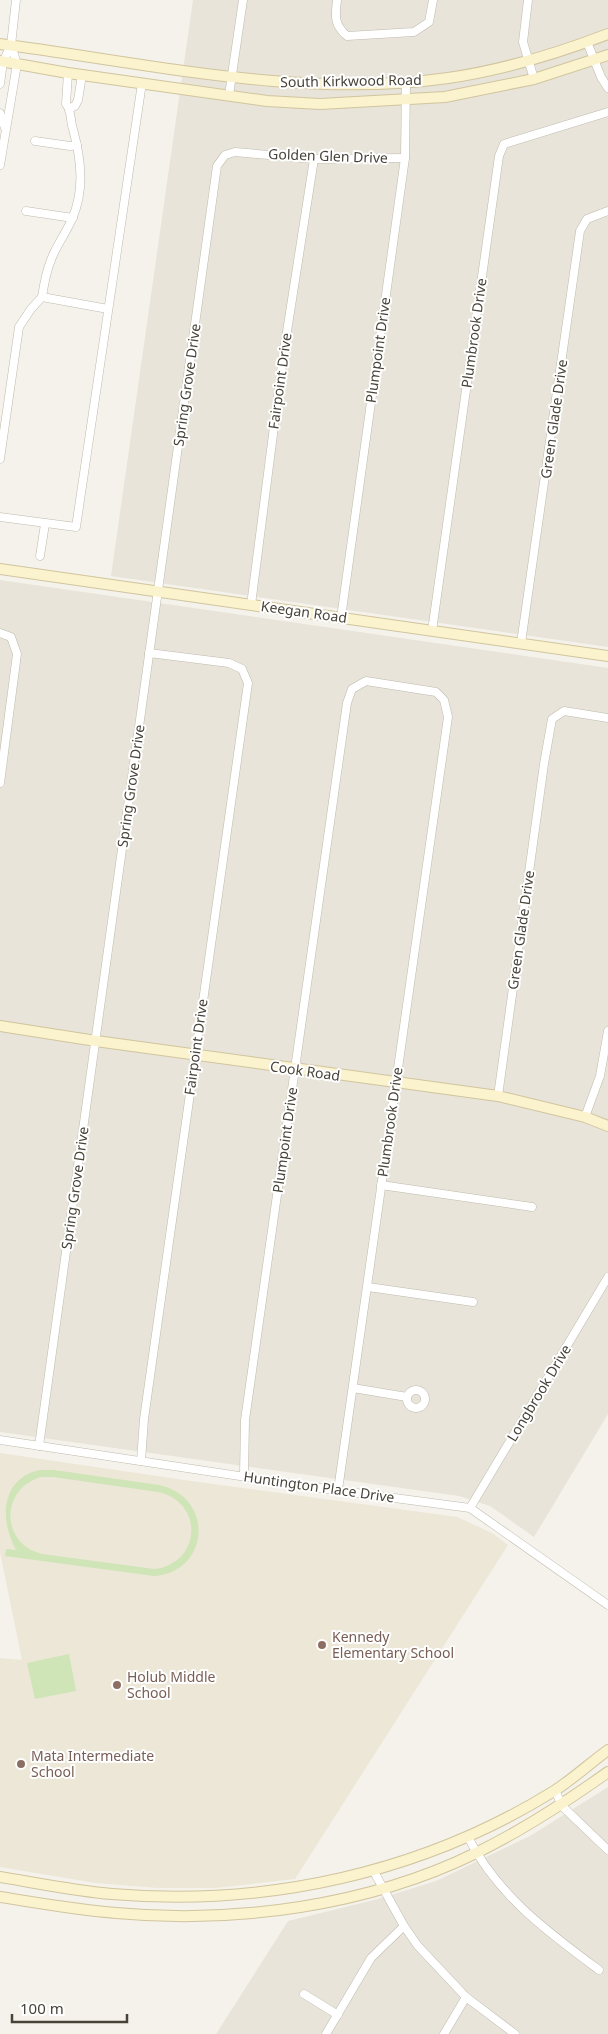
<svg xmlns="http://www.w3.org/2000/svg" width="608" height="2034" viewBox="0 0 608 2034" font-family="'Noto Sans',sans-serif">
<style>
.residential{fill:#e8e4d9}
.education{fill:#ece7d6}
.green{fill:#cfe5b7;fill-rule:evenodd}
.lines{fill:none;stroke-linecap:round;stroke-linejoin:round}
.street-casing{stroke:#bfbaae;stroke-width:9}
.secondary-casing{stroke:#d0c59e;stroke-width:12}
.street{stroke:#fff;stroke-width:8}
.secondary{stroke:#fbf2ce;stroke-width:10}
.education-dot{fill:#8d6e63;stroke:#fff;stroke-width:2}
.labels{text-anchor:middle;stroke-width:4;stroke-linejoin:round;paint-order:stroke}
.street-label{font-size:14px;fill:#484339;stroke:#fff}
.education-label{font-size:14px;fill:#785e54;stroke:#fff;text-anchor:start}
</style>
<rect width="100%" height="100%" fill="#f4f2eb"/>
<g class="residential">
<polygon points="193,0 608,0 608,647 111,576"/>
<polygon points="0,580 608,668 608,1414 534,1537 490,1506 459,1496 0,1432"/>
<polygon points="608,1787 608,2034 216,2034 288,1921 378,1899 436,1881 530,1836"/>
</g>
<polygon class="education" points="0,1453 191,1481 457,1517 492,1533 508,1545 295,1879 215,1888 158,1888 96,1883 0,1867 0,1658 22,1660 0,1552"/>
<g class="green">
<path d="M39,1470H54L159,1485C215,1497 210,1572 154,1576L5,1556L6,1549L16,1550C0,1520 0,1480 39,1470ZM41,1477H53L158,1492C205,1502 201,1564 154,1569L42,1554C0,1544 0,1489 41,1477Z"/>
<polygon points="69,1654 76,1691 35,1699 27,1663"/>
</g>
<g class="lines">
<defs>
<g id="street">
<path d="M337,0C335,16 334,25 347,36L414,32L429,22L433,0"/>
<polyline points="528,0 523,42 534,79"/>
<polyline points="587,42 601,77 608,88"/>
<polyline points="0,84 3,62 11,45 16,0"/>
<polyline points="229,95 243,0"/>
<polyline points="70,108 75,106 78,100 82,75"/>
<polyline points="0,113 5,128"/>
<polyline points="35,141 70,146 77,145"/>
<polyline points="0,165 17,64 11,45"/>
<polyline points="26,211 73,218"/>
<path d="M42,297C44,284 46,272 51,260C56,246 66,233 72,219C85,190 81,159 73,129C70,121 72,111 66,104L68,73"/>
<polyline points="0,459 19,327 31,309 42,297 108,309"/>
<polyline points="0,517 76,527 142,83"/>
<polyline points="40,556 45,524"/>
<polyline points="251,605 283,357 314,159"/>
<polyline points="341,618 405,158 406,83"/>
<polyline points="432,631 499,156 504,144 608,112"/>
<polyline points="0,633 11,637 17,654 0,783"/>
<polyline points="521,643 580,231 587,219 608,211"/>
<polyline points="498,1096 544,764 552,719 564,711 608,718"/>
<polyline points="585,1117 600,1076 608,1031"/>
<polyline points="381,1185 532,1207"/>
<polyline points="368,1287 473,1302"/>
<polyline points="353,1388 407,1397"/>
<circle cx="416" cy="1399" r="9"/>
<polyline points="0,1440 319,1488 470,1508 608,1605"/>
<polyline points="39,1446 217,166 225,155 235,152 314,159 405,158"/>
<polyline points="141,1461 144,1419 248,683 242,669 229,663 149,653"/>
<polyline points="244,1475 245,1420 347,703 352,689 366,681 436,692 444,700 448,717 338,1490"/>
<polyline points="470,1508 608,1277"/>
<polyline points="555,1790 562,1806 608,1850"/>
<path d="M468,1837C497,1895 549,1933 599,1970"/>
<polyline points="373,1870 404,1926 418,1946 466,1997 515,2034"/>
<polyline points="304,1994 338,2015"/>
<polyline points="326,2034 371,1958 404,1926"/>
<polyline points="444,2034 466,1997"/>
</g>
<g id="secondary">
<path d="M0,44C146,63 301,99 448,78C503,70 556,54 608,34"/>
<polyline points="0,61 68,73 267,101 320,104 445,97 534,79 608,55"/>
<polyline points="0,569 608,656"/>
<polyline points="0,1026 96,1041 498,1096 585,1117 608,1126"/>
<path d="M0,1877C37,1883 75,1891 112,1894C266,1907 422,1873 554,1791C573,1779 590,1763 608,1750"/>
<path d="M0,1897C38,1903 77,1910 116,1913C235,1924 368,1906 476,1853C523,1830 566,1802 608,1772"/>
</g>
</defs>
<use href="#street" class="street-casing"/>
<use href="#secondary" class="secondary-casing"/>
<use href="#street" class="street"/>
<use href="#secondary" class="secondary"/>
</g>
<g class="education-dot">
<circle cx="322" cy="1645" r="5"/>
<circle cx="117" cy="1685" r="5"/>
<circle cx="21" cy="1764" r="5"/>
</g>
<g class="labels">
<g class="street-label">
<text transform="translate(351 81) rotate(-1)" y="5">South Kirkwood Road</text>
<text transform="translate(328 156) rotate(2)" y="5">Golden Glen Drive</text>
<text transform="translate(474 333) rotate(-82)" y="5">Plumbrook Drive</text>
<text transform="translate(378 350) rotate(-82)" y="5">Plumpoint Drive</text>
<text transform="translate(280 381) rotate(-82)" y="5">Fairpoint Drive</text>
<text transform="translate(187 385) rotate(-82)" y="5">Spring Grove Drive</text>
<text transform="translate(554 419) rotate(-82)" y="5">Green Glade Drive</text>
<text transform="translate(304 612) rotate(8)" y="5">Keegan Road</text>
<text transform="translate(131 786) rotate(-82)" y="5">Spring Grove Drive</text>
<text transform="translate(521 930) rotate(-82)" y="5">Green Glade Drive</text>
<text transform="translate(196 1047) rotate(-82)" y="5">Fairpoint Drive</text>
<text transform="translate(305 1071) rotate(8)" y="5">Cook Road</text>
<text transform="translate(390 1122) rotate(-82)" y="5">Plumbrook Drive</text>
<text transform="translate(285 1140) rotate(-82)" y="5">Plumpoint Drive</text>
<text transform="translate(75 1188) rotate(-82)" y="5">Spring Grove Drive</text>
<text transform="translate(539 1393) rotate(-59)" y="5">Longbrook Drive</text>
<text transform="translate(319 1487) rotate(8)" y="5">Huntington Place Drive</text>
</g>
<g class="education-label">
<text x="332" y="1642">Kennedy<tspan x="332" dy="16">Elementary School</tspan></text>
<text x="127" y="1682">Holub Middle<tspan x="127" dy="16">School</tspan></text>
<text x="31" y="1761">Mata Intermediate<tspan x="31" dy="16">School</tspan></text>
</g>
</g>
<path d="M12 2014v8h115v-8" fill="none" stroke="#484339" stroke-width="2.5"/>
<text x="20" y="2014" font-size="15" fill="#484339" stroke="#ffffff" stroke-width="4" paint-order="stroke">100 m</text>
</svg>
